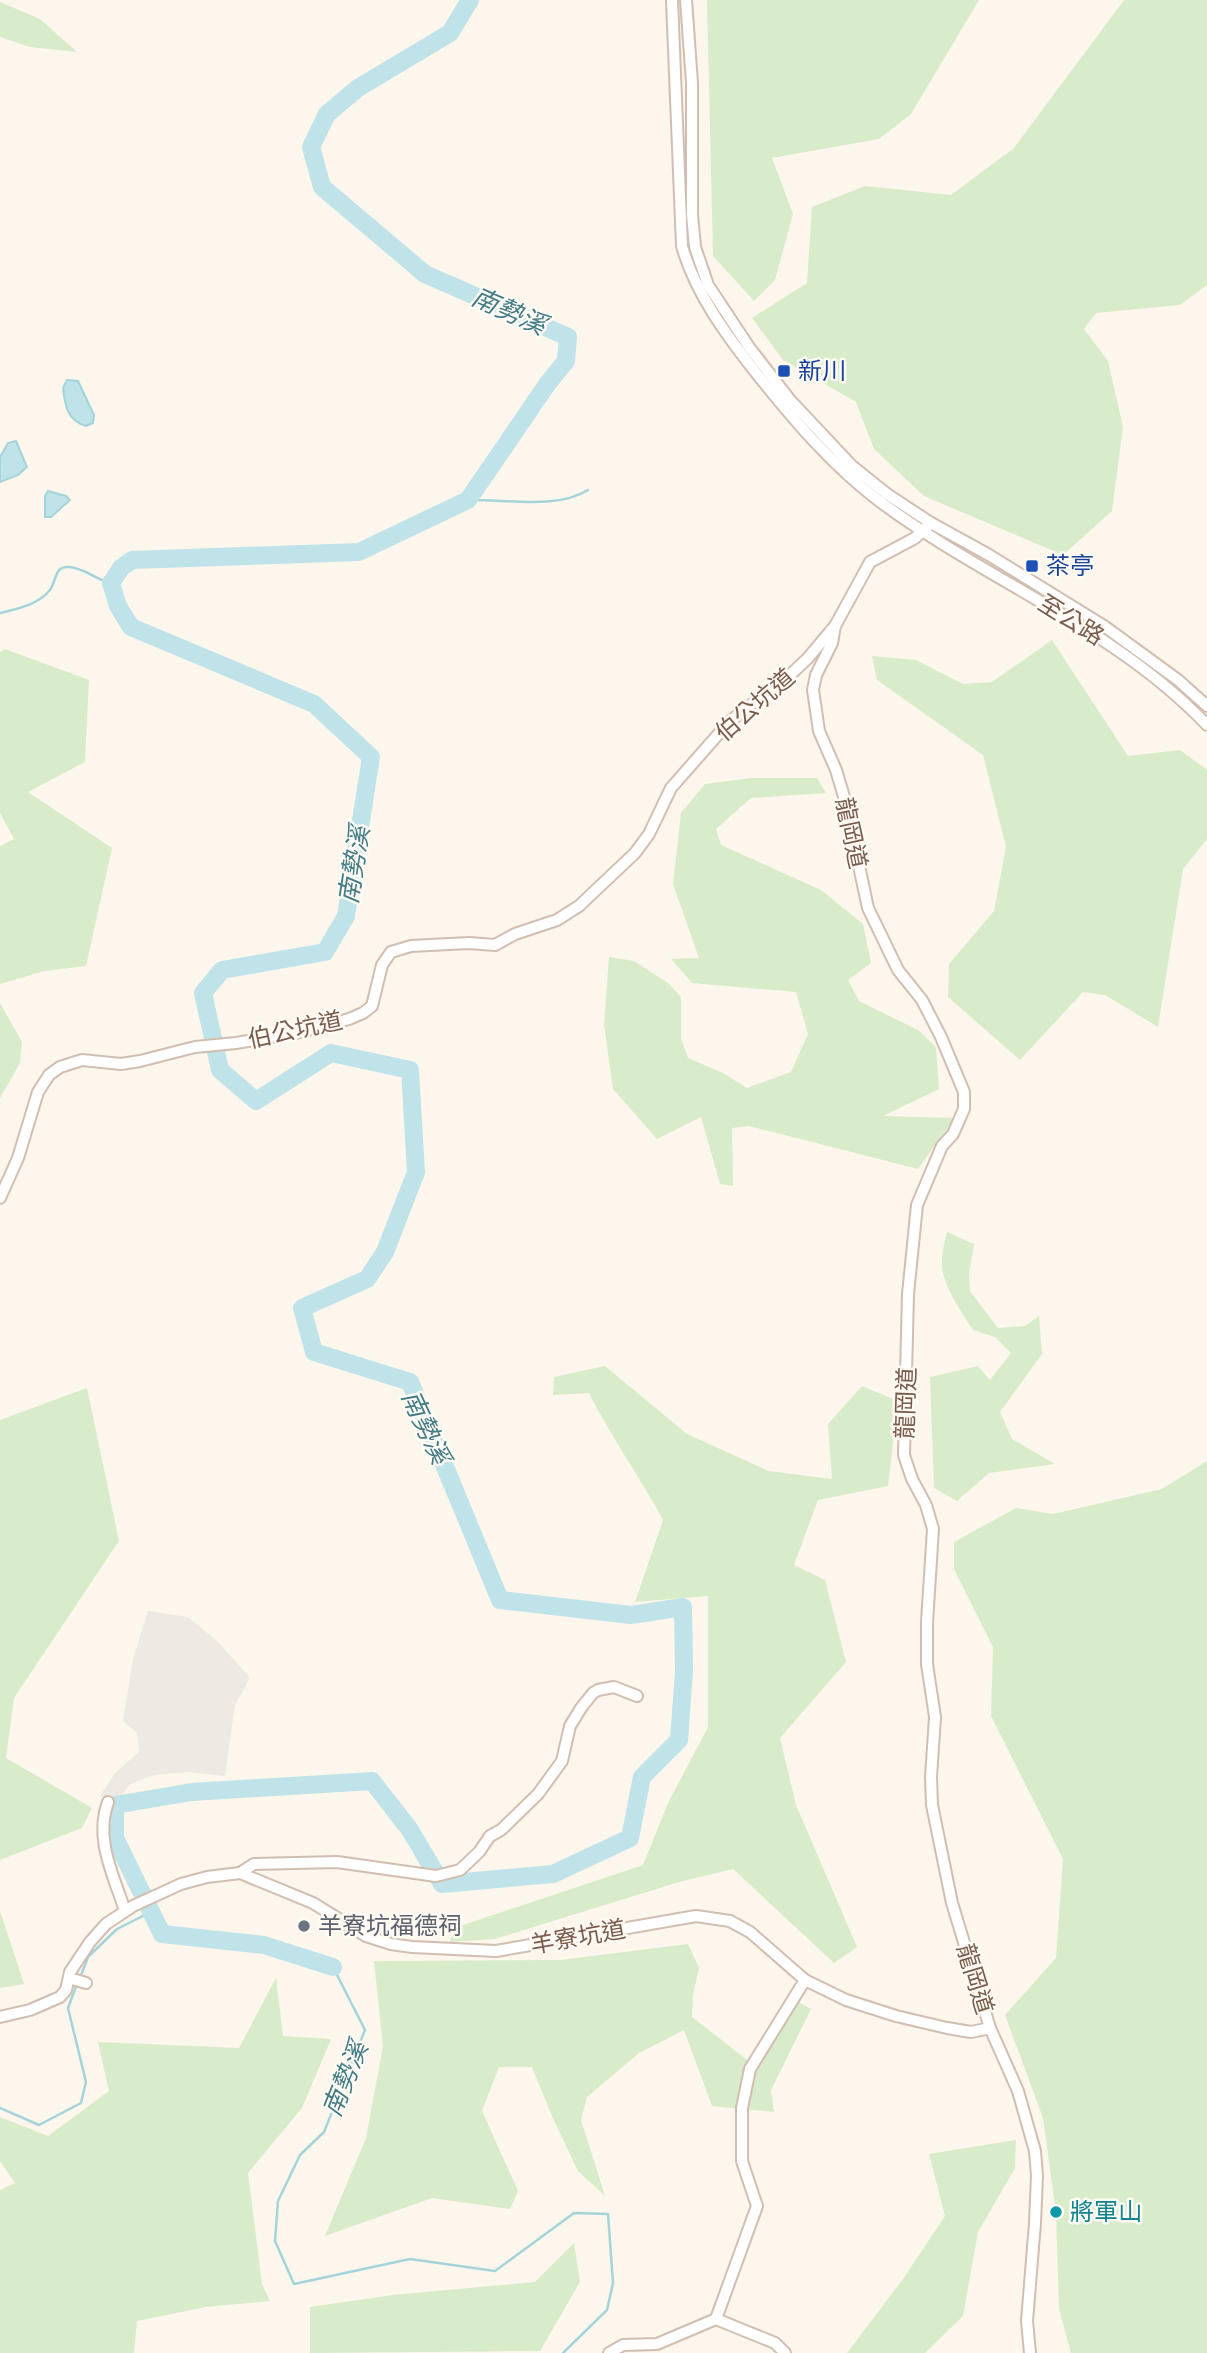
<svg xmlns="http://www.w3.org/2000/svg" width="1207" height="2353" viewBox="0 0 1207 2353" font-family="Jost,'Noto Sans TC',sans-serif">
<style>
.industrial{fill:#efe9e4}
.green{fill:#d8ecc9}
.water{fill:#bfe3e8;stroke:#a5d3da;stroke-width:2}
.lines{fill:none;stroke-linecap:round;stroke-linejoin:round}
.stream{stroke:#a5d3da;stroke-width:2.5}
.river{stroke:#bfe3e8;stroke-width:18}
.minor-casing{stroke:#d1beb0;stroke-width:14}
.minor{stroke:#fff;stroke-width:10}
.transit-dot{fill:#1a4fb4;stroke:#fffaf3;stroke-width:2.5}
.worship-dot{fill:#6b7280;stroke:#fffaf3;stroke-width:2.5}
.culture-dot{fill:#0f9aa8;stroke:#fffaf3;stroke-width:2.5}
.labels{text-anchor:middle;stroke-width:5;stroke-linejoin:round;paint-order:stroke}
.transit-label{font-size:24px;fill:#164399;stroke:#fffaf3;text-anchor:start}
.street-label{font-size:24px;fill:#7a5c4d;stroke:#fffaf3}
.worship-label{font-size:24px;fill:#5b616d;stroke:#fffaf3;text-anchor:start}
.culture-label{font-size:24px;fill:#0d838f;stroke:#fffaf3;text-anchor:start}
.water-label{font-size:26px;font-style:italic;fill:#437c86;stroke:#fffaf3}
</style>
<rect width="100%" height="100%" fill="#fdf6ec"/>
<polygon class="industrial" points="148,1611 188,1617 217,1641 250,1678 235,1705 225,1776 188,1772 154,1775 130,1784 117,1802 100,1796 116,1772 139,1752 137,1733 123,1721 133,1659"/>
<g class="green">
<polygon points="707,0 979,0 911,114 879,139 772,158 793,214 775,280 754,301 713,256"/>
<polygon points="1124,0 1207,0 1207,285 1180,305 1096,313 1084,329 1108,361 1123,427 1112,511 1063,555 924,496 874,449 856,402 783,360 752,318 807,283 812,207 865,186 951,195 1014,148"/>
<polygon points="0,2 40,19 77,52 30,47 0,37"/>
<polygon points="1052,640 1128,756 1180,750 1207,770 1207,839 1183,869 1158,1027 1105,995 1083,992 1020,1060 948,997 949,964 994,911 1006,847 983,755 877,680 872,656 916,660 963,684 992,682"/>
<polygon points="5,649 89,680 85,762 28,792 112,848 86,966 44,971 0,984 0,846 14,839 0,813 0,652"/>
<polygon points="751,778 817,778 826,793 751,798 716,829 721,845 821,890 863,924 871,963 848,980 859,1001 918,1030 936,1047 939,1089 883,1116 955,1118 918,1169 749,1126 732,1128 733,1186 720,1184 701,1117 657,1139 613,1089 604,1025 609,957 634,961 668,983 681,997 681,1038 688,1058 723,1073 747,1088 791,1072 808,1034 796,992 692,983 671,959 699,958 673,884 681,813 705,784"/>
<polygon points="0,1003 22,1042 20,1063 0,1098"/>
<path d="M947,1232L974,1244L969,1273L970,1291L998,1328L1025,1326L1039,1316L1042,1354L1000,1412L1012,1439L1055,1464L989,1473L957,1501L934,1488L930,1377L978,1366L990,1380L1011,1353L995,1337L973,1330C962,1313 942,1284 942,1265C941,1254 945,1242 947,1232Z"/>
<path d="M605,1366L687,1434L769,1471L832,1479L828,1424L862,1386L898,1401L888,1486L818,1500L794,1565L825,1580L846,1662L780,1738L796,1805L857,1947L834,1963L733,1869L679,1882L495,1939L449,1942L457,1927L643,1865L668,1803L708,1727V1596L635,1602L663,1520C640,1477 611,1437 589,1393L553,1395L554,1377Z"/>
<polygon points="87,1388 119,1541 14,1698 6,1758 92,1808 82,1828 0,1860 0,1420"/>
<polygon points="1207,1461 1207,2353 1071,2353 1059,2309 1056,2213 1043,2118 1005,2015 1056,1958 1063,1859 991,1716 993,1647 954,1569 954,1542 1016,1508 1053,1514 1162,1489"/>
<polygon points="0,1911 24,1984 0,1988"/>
<polygon points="688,1944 699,1968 693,1995 692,2017 751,2063 793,1999 811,2009 771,2090 774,2112 712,2106 684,2030 639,2053 587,2097 581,2120 605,2196 578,2171 552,2116 532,2067 499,2067 482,2111 518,2191 510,2209 432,2198 325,2236 366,2138 383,2046 374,1961 560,1960"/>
<polygon points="276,1978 283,2036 331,2039 302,2108 248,2173 262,2284 270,2301 206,2307 137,2321 134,2353 0,2353 0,2190 15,2183 0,2161 0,2117 48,2136 109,2091 98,2042 239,2048"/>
<polygon points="1016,2140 1015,2168 978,2232 963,2316 925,2353 847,2353 903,2279 945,2216 929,2154"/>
<polygon points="574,2243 580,2282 540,2351 310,2353 310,2307 392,2295 535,2282"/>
</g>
<g class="water">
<path d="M67,380L78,381L94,415L93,423L86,426C67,420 65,406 63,388Z"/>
<polygon points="16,441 27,467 18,475 0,482 0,457 8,443"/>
<polygon points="48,491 66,496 70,500 51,517 45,517 45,496"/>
</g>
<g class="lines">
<g class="stream">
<path d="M468,500C505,499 556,510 588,490"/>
<path d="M0,613C17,609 38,605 50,590C57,580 54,566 69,567C85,568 96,580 111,583"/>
<polyline points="333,1967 365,2030 324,2132 300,2155 278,2201 275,2241 294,2284 410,2259 495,2271 574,2213 608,2214 613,2283 607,2310 563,2353"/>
<polyline points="80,1978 88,1957 117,1929 151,1912"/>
<polyline points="0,2108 39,2125 81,2103 86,2082 68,2008 77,1984"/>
</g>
<polyline class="river" points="333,1967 264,1945 162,1934 115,1838 115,1805 192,1792 372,1781 410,1830 442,1884 553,1874 630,1838 642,1777 679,1740 684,1671 683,1607 631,1615 500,1600 410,1382 314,1352 302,1308 367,1279 385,1252 416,1172 410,1070 331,1053 256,1101 220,1070 203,993 222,970 325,952 346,916 371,757 314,704 131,627 118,606 111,583 121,568 132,560 359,552 468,500 548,383 566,361 568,337 425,274 322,187 311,147 327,114 358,88 450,33 470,0"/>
<defs>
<g id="minor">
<path d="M672,0L682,246C695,293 727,336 757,374C794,420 831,464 878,500C984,580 1114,627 1207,725"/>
<polyline points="686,0 692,83 692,215 695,247 708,285 749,347 790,400 852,466 887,494 931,523 989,555 1104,626 1178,680 1207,706"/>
<polyline points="931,523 915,538 870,562 835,626 832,643 816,675 813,690 819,731 836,770 845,800 868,908 898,970 922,1000 941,1037 964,1092 964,1109 953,1134 942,1146 917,1205 908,1294 904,1455 912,1479 926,1505 933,1529 927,1622 927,1664 935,1717 931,1777 932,1805 952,1903 990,2028 1018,2091 1035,2151 1037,2176 1035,2223 1027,2321 1030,2353"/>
<polyline points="0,1198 18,1158 38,1092 49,1075 60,1067 82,1060 121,1064 140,1061 195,1047 236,1043 296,1033 349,1019 363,1013 372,1006 382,965 391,952 411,946 469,943 495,945 515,934 557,920 579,906 635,853 649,834 671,788 729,722 790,675 808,658 834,627"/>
<path d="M108,1802C94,1839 114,1876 125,1911"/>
<polyline points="240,1873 254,1864 337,1862 436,1876 460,1870 479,1852 490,1836 501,1830 538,1794 562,1761 570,1726 581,1708 593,1693 598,1690 614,1687 637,1696"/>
<polyline points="69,1978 86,1983"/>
<polyline points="0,2017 30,2010 60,1997 66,1990 70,1972 90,1942 106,1924 133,1906 181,1884 207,1877 240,1873 313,1903 366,1936 391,1944 412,1947 496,1951 696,1916 730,1921 750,1932 805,1980 846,2000 896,2016 947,2028 971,2032 990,2028"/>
<polyline points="716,2319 757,2206 742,2161 742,2108 750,2069 805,1980"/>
<polyline points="609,2353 623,2345 657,2344 716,2319 775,2343 785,2353"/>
</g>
</defs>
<use href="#minor" class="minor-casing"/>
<use href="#minor" class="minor"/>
</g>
<g class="transit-dot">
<rect x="777" y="364" width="14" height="14" rx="3.5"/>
<rect x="1025" y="559" width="14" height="14" rx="3.5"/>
</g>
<circle class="worship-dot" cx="304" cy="1926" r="7"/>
<circle class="culture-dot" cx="1056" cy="2212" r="7"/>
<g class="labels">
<g class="transit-label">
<text x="798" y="379">新川</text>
<text x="1046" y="574">茶亭</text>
</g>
<g class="street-label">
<text transform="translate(1071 620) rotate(32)" y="8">至公路</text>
<text transform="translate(755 705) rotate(-41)" y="8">伯公坑道</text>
<text transform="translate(851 833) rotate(78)" y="8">龍岡道</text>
<text transform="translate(295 1030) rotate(-12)" y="8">伯公坑道</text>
<text transform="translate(906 1403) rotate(-88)" y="8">龍岡道</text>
<text transform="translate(578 1937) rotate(-10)" y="8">羊寮坑道</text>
<text transform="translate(975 1979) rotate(73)" y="8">龍岡道</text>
</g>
<g class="worship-label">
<text x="318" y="1934">羊寮坑福德祠</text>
</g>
<g class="culture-label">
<text x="1070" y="2220">將軍山</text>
</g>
<g class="water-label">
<text transform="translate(509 311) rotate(24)" y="9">南勢溪</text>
<text transform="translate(354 865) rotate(-81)" y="9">南勢溪</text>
<text transform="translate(426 1427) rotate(65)" y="9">南勢溪</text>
<text transform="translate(345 2079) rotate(-68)" y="9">南勢溪</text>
</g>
</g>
</svg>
